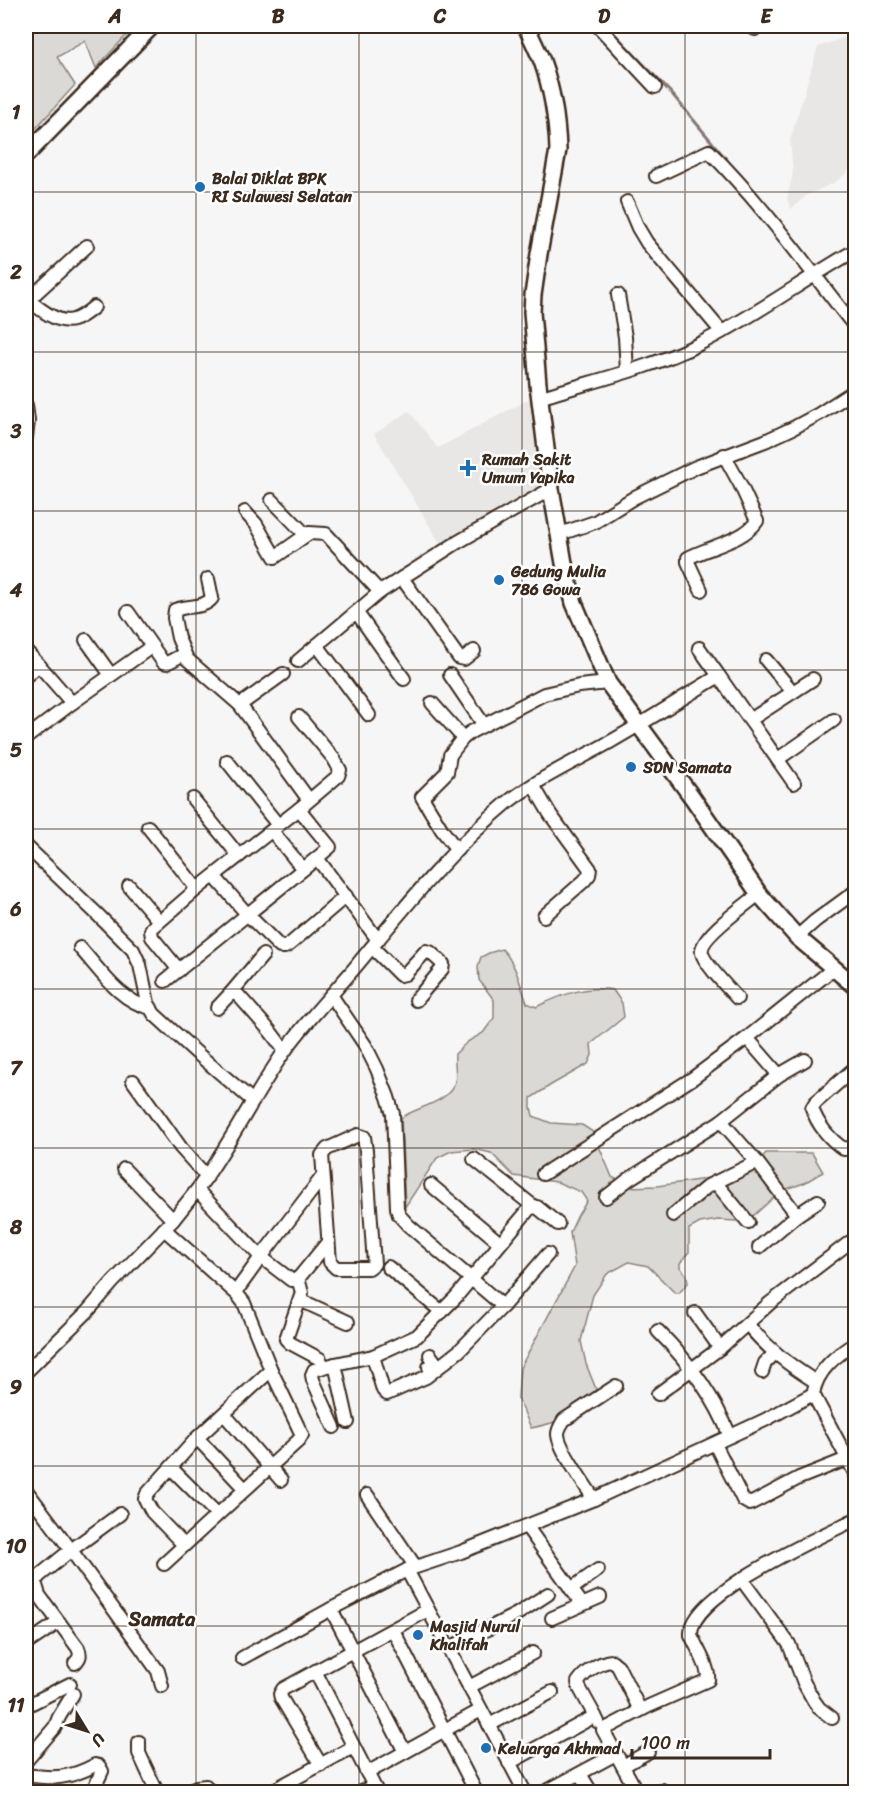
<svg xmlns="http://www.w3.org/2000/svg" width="881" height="1818" viewBox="0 0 881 1818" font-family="Sriracha,sans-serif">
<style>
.built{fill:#e9e7e6}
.green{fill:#dbd9d6;stroke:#8b827a;stroke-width:1.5}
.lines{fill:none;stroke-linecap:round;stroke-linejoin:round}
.stream{stroke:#847972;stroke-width:3}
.minor-casing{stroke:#3b2a1e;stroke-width:16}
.major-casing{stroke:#3b2a1e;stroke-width:20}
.minor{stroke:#fff;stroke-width:12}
.major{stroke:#fff;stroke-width:15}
.grid{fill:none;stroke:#3b2a1e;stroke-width:1.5;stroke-opacity:0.55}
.poi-dot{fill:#1f6fb2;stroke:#fff;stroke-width:2}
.labels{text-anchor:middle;stroke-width:5;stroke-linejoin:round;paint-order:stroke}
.poi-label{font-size:16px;font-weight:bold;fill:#3b2a1e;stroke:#fff;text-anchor:start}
.quarter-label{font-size:20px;font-weight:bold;fill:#3b2a1e;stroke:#fff}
.neatline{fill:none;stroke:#3b2a1e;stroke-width:2}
.grid-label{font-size:20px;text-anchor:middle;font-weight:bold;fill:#3b2a1e}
</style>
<rect width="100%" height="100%" fill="#f7f6f6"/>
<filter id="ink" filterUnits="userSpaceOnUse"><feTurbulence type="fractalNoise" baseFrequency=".0167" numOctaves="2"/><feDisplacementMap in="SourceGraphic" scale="12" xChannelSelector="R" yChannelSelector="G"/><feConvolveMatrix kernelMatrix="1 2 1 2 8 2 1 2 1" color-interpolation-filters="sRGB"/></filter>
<g filter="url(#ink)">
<g class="built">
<polygon points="839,26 855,26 855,165 836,182 807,195 791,209 787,199 793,173 790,140 818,47 848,36"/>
<polygon points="531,398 545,487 443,548 374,434 409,411 438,448"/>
</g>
<g class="green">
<polygon points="26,26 135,26 96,68 85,41 57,57 75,85 26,139"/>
<path d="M502,949C516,964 520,984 527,1003L536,1007C561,995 586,985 613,990L622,1003L624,1017L591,1044L592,1055L588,1064L551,1085L531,1098V1107L533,1116L551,1123L582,1125L593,1132L612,1177L629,1187L657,1186L699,1180L747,1169L759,1161L766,1153H812L823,1172L804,1183L781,1191L753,1216L737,1221L718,1220L700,1223L689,1229V1252L680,1263V1267L687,1276L688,1283L679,1293H675L648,1266L629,1262L607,1274L593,1295L581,1341L586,1364L596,1389C575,1418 564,1421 531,1428L518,1398L520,1368L575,1266L570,1232L578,1215L587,1201L581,1192L557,1182L514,1176L491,1153L474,1149L451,1151L437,1158L405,1207L401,1118C416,1107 449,1103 455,1082C457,1076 454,1062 455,1054L467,1042L483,1033L494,1018V1000L479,980L478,966L481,957L489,953Z"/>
</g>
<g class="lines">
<polyline class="stream" points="607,26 672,94 731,165"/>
<defs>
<g id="minor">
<polyline points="598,26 655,87"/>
<polyline points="750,26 755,29"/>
<path d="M656,176L709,151C763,205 808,268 856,328"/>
<polyline points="627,202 638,228 647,243 721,331"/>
<polyline points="618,295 625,337 627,371"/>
<path d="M26,298C37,307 58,325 73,320C81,318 88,312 94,307"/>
<polyline points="26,302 87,246"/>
<path d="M539,398C592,381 649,369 699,344C754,317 803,280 856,250"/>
<polyline points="26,405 28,421 26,437"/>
<polyline points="272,500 306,535"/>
<polyline points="245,512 256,524 275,557 309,533 326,534 380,592"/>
<polyline points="560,534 595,522 635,497 696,467 765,441 793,428 819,414 856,390"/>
<polyline points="402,578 459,658 464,659 474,651"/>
<path d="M208,579L212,598C204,609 187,605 175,610L174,618L178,638L187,659L240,705L309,800"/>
<path d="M701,590L688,562V558C708,547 744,541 757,521L740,484L724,455"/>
<polyline points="128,612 163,662 167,663 184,654"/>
<polyline points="357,613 404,679"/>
<polyline points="86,640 111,675"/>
<polyline points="317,645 369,715"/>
<polyline points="26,651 39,665 26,676"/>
<polyline points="766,660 793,692"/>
<polyline points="298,661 380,592 458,542 551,489"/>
<polyline points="39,665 72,703"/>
<polyline points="450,675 484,725"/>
<polyline points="719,676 794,783"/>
<polyline points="432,703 463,738"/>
<polyline points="240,705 283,674"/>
<polyline points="299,717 334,759 340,770 338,776 299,809 330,847 317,858 378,940"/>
<polyline points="750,720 813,679"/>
<polyline points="26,738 72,703 151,647"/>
<polyline points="778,759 834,720"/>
<polyline points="227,761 278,825"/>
<polyline points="533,785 550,814 590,869 589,875 584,881 544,916"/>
<polyline points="193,799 239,856"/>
<polyline points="148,827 197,889"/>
<polyline points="272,831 303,869"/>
<polyline points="26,846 95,912 133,950 140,965 148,1003 154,1014 199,1055 253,1101"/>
<polyline points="457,850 442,830 422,797 447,772 450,755 463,738 471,732 544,694 579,686 608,683"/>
<polyline points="214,876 247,914 280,947 285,947 290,944 346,896"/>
<polyline points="129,886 159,921"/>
<polyline points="797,937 815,921 856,891"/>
<polyline points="372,947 400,975 405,974 426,951 430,952 443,964 442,969 416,1000"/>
<path d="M80,948C100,970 120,1002 151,1008"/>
<polyline points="179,970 152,937 151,931 152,928 197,889 299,809"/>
<polyline points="165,981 317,858"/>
<polyline points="231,993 263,955"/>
<polyline points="331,995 365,1045 377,1069 388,1097 393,1114 397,1208 399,1215 408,1225 503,1306"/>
<path d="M737,998C729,989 704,963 702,953C698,938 747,904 759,894"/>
<polyline points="217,1008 231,993 238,995 270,1031 285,1051"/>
<polyline points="747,1038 779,1075"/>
<path d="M856,1067L815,1103L812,1108C817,1124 830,1140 844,1149L850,1148L856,1143"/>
<polyline points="133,1081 181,1148 207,1177"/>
<polyline points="721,1121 757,1162 797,1215"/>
<polygon points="358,1135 364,1137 366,1151 374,1264 369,1268 336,1268 330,1262 322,1155 327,1149"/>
<polyline points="474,1159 533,1206"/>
<polyline points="124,1169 173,1220"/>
<polyline points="543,1174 693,1078 747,1038 833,969"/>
<path d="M323,1176L261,1257L197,1190C229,1146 253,1097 284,1052C306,1021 333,994 357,965C404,908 451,849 508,802C539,778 576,761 610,742C647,721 682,698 719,676L699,648"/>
<polyline points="715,1182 748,1222"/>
<polyline points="431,1185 500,1243"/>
<polyline points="606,1197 629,1179 721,1121 779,1075 805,1060"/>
<polyline points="673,1215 708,1186 757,1162"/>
<polyline points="759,1247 797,1215 818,1201"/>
<polyline points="388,1267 442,1312"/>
<polyline points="298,1278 302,1293 286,1339 290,1343 320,1359"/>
<polyline points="240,1286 261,1257 291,1280 297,1280 328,1242"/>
<polyline points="300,1300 348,1322"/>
<polyline points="695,1313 720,1348"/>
<path d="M747,1324C768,1349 789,1365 816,1382"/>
<path d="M658,1331C689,1362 714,1396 730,1436"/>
<path d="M856,1343C836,1355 817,1370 813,1394L856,1475"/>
<polyline points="430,1355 435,1362 429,1367 433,1370"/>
<polyline points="373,1356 383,1390 387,1394 426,1377 459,1351 503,1306 548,1254"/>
<polyline points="26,1372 87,1312 112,1283 173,1220 197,1190"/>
<polyline points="762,1372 765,1363 775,1353"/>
<path d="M616,1386L564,1420C561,1425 558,1429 558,1434C558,1448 586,1486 594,1499L765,1420L813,1394"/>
<polyline points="658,1394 720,1348 770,1303 850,1242"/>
<polyline points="224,1414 281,1480"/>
<polyline points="348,1422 335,1364 373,1356 417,1336 456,1297 530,1208 537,1207 558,1224"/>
<polyline points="334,1427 313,1380 312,1375 314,1370 335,1364"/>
<polyline points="197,1438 244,1488"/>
<polyline points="715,1444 743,1500 750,1504 799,1478 847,1459"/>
<polyline points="171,1468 217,1514"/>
<polyline points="26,1490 71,1550 158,1671 162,1686"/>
<polyline points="367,1495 415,1566"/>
<polyline points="527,1527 582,1604"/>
<polyline points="184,1545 152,1512 145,1499 147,1494 197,1438 271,1370"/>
<polyline points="164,1564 299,1440 302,1435 271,1370 244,1303 237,1294 164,1229"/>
<polyline points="742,1580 789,1644 804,1683 814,1701 819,1708 832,1718"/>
<polyline points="571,1589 598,1570"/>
<polyline points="552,1618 600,1597"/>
<polyline points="393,1630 476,1792"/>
<polyline points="26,1644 59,1622"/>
<polyline points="448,1649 517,1614 548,1594"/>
<polyline points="242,1658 331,1609"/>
<path d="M75,1663C80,1658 81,1655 78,1648L39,1595L35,1582L39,1576L71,1550L120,1514"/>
<polyline points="315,1671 377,1792"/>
<polyline points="469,1687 533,1653"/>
<polyline points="26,1706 70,1684"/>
<path d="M595,1716L579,1687L578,1682C585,1672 599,1662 612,1661L618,1666L640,1710"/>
<polyline points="489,1725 552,1692"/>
<polyline points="139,1742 139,1753 157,1792"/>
<polyline points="405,1752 331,1609 407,1570"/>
<polyline points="26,1761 55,1727 59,1717 73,1694"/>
<polyline points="509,1763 595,1716 598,1722"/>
<polyline points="321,1765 281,1698 280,1694 283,1689 428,1610"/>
<polyline points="623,1766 648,1752"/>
<polyline points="367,1773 481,1710"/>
<polyline points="580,1774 591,1792"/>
<path d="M26,1775C54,1779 69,1779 95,1765L99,1766L102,1771L95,1786V1792"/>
<polyline points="185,1792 197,1787 206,1786 211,1792"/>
<polyline points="270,1792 353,1747"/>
<polyline points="361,1792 373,1786"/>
<polyline points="525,1792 407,1570 461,1552 594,1499"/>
<polyline points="545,1792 616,1754"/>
<path d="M637,1792L603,1730L649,1706L708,1680C710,1668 696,1647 691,1635C689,1594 822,1536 856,1519"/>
<polyline points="656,1792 662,1790"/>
</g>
<g id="major">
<path d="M526,26C531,37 537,49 542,61C552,89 557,119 558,150L539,254L533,295L532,312L538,384L551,489L564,563L574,603L608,683L692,797L759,894L797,937L856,987"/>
<polyline points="26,155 152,26"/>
</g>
</defs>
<use href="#minor" class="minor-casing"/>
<use href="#major" class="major-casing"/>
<use href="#minor" class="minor"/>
<use href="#major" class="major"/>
</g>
</g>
<path class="grid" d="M196,26V1792M359,26V1792M522,26V1792M685,26V1792M26,192H856M26,352H856M26,511H856M26,670H856M26,829H856M26,989H856M26,1148H856M26,1307H856M26,1466H856M26,1626H856"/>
<g class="poi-dot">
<circle cx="200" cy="187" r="6"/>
<path d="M465 459h6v6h6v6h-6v6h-6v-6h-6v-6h6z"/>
<circle cx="499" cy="580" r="6"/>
<circle cx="631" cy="767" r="6"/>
<circle cx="418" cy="1635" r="6"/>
<circle cx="486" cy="1748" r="6"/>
</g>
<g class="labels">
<g class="poi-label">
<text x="212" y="184">Balai Diklat BPK<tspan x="212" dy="18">RI Sulawesi Selatan</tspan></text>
<text x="482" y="465">Rumah Sakit<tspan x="482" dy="18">Umum Yapika</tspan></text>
<text x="511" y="577">Gedung Mulia<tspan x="511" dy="18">786 Gowa</tspan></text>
<text x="643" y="773">SDN Samata</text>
<text x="430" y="1632">Masjid Nurul<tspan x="430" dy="18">Khalifah</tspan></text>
<text x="498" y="1754">Keluarga Akhmad</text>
</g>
<g class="quarter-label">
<text x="162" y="1626">Samata</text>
</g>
</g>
<rect width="881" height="1818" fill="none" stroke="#fff" stroke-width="66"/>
<g transform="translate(87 1731) rotate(128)" stroke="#ffffff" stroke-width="4.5" paint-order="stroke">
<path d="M0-4.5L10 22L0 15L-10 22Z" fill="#3b2a1e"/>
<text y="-9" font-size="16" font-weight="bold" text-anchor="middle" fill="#3b2a1e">U</text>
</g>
<path d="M632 1749v9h138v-9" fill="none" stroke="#3b2a1e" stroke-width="3"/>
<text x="641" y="1749" font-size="18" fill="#3b2a1e" stroke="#ffffff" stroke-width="4.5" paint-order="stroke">100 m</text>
<rect x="33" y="33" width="815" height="1752" class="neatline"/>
<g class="grid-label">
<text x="115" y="23">A</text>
<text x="278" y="23">B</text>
<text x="440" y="23">C</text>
<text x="604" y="23">D</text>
<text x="766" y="23">E</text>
<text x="16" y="119">1</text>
<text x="16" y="279">2</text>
<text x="16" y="438">3</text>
<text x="16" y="597">4</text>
<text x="16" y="757">5</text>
<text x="16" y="916">6</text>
<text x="16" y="1075">7</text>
<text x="16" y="1234">8</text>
<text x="16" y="1394">9</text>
<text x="16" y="1553">10</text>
<text x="16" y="1712">11</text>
</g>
</svg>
